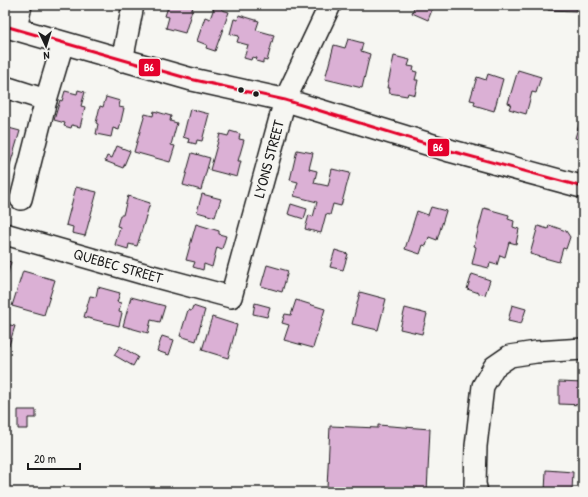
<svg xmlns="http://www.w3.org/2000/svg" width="588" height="497" viewBox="0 0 588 497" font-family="'Patrick Hand',sans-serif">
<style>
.building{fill:#dbb0d5;stroke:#1c1c1c}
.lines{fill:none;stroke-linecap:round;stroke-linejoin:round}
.minor-casing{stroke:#1c1c1c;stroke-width:24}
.major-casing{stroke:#1c1c1c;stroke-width:25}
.minor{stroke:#f6f6f2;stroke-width:21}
.major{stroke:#f6f6f2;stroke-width:22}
.bus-1-casing{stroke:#f6f6f2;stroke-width:6}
.bus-1{stroke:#e4002b;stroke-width:3}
.bus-dot{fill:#1c1c1c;stroke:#f6f6f2;stroke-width:1.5}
.labels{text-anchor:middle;stroke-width:4;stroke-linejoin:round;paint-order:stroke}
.street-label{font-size:15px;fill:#1c1c1c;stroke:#f6f6f2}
.line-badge{stroke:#f6f6f2;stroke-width:1.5}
.badge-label{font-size:11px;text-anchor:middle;font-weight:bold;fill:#fff}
</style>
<rect width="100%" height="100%" fill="#f6f6f2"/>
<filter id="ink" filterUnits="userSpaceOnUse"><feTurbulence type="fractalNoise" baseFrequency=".025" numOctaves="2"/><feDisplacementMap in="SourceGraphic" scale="8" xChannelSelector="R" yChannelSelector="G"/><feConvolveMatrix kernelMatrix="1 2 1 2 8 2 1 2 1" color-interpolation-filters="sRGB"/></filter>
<g filter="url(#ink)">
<g class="building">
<polygon points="165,5 187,5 193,7 185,33 166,28 169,17 165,16 168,7"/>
<polygon points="215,5 223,5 222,10 229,12 215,51 206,48 207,45 197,41 205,17 210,19"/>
<polygon points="415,5 434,5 428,20 412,13"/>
<polygon points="548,5 576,5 576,11 548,10"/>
<polygon points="239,15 259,21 256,30 274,35 267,61 263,60 263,63 256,61 257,58 252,57 251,60 244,58 248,45 237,42 239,36 230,34 234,19 238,20"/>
<polygon points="348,39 363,43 361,51 370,54 362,88 325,79 334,45 345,48"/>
<polygon points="394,56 410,60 408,66 414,67 413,71 417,72 415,80 418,80 415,95 408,93 407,96 389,93 390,88 387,88"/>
<polygon points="518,70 541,77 536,93 532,92 526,114 509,109 511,104 508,103"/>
<polygon points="488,74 503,79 494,111 474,105 475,101 470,100 477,77 486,80"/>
<polygon points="78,90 85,92 81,106 85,107 80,127 72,125 71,128 64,126 65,123 54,120 60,100 62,101 65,91 77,94"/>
<polygon points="106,97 120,101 119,107 124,108 119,130 113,128 111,137 96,134 98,124 96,123 100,106 103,107"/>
<polygon points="190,109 209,114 202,141 197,140 196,144 188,142 189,139 183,137"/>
<polygon points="154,111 171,116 170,121 177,123 171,145 175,146 170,162 134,152 145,114 153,116"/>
<polygon points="583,111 583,145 577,143 578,139 575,138"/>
<polygon points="5,127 20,131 5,182"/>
<polygon points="230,131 240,134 239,139 244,140 238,161 241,161 237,177 210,170 220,134 228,136"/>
<polygon points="117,146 130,151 123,168 105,161 107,156 112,158"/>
<polygon points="297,150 313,153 309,169 317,171 314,183 328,186 332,169 350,173 341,206 333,204 330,215 326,214 321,233 305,229 309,215 313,217 317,202 294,196 298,182 290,180"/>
<polygon points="192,153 210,158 201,190 183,185"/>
<polygon points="76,187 97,192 85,236 72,233 73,227 66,225"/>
<polygon points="202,194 221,199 215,217 197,212"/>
<polygon points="128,196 150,203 137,246 129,244 128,249 115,245 120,227 117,226 120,215 123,215"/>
<polygon points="291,204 307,209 304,219 288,214"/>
<polygon points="431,207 446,211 437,240 429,237 426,246 423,245 420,254 405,249 417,211 428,215"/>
<polygon points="484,208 509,215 508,219 514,221 513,227 519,229 516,244 509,242 505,257 500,255 497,265 490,263 489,268 472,264 476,247 474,246"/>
<polygon points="196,224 219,231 219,234 226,236 222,249 217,247 212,267 204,264 203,270 193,267 195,262 186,260"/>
<polygon points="549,225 566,231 570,237 566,249 563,248 559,262 530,254 538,226 548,229"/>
<polygon points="335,250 348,254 343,270 330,267"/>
<polygon points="5,260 11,262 5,284"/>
<polygon points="267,265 288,271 282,292 261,286"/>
<polygon points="23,271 55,280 44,315 12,306"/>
<polygon points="472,274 490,280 485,295 467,289"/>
<polygon points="98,287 120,293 117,302 121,303 119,312 122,313 119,326 84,317 90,296 96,297"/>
<polygon points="360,292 386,299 378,330 352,324"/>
<polygon points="131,297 165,306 160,322 151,320 148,333 123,326"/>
<polygon points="296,300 325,309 313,348 284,340 289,325 282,323 285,314 291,315"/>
<polygon points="255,303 270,307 267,317 253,314"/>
<polygon points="512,305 526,309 521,324 508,321"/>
<polygon points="193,306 205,310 196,341 180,336 188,310 191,311"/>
<polygon points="405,308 427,314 422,334 400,329"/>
<polygon points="212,317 237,325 228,358 202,350"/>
<polygon points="5,324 15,326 9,345 5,344"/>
<polygon points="162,336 174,340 169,355 157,351"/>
<polygon points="120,346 138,357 133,366 114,355"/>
<polygon points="559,382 583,383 583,405 559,404"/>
<polygon points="18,410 36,410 36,418 28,418 28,429 18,429"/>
<polygon points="378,425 430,429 427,492 399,492 327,488 330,426 378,428"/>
<polygon points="546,470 573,472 572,491 545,492"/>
</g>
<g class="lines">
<defs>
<g id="minor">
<polyline points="16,29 21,5"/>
<polyline points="122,61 133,5"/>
<polyline points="5,87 46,100"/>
<polyline points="21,199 46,100 63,43"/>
<polyline points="5,234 141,273 231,297 285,100 330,5"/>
<polyline points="477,492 475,484 476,446 483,386 494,367 510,356 536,352 583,349"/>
</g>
<polyline id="major" points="5,26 190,79 285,100 451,151 583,187"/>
</defs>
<use href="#minor" class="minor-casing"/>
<use href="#major" class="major-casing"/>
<use href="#minor" class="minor"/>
<use href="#major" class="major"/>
<defs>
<polyline id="bus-1" points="5,26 190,79 285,100 451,151 583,187"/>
</defs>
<use href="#bus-1" class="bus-1-casing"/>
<use href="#bus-1" class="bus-1"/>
</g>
</g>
<g class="bus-dot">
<circle cx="241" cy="90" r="3.5"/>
<circle cx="256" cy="94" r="3.5"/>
</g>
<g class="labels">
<g class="street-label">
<text transform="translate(269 159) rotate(-75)" y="5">LYONS STREET</text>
<text transform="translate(118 266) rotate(16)" y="5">QUEBEC STREET</text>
</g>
</g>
<g class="line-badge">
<rect x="138" y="58" width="23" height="19" rx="4" fill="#e4002b"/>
<rect x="427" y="138" width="23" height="19" rx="4" fill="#e4002b"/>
</g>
<g class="badge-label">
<text x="149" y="71">B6</text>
<text x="438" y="151">B6</text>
</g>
<rect width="588" height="497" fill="none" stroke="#f6f6f2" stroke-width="20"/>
<rect x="10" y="10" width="568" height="477" fill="none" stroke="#1c1c1c" stroke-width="1.5" filter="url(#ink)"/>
<g transform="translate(46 46) rotate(176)" stroke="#f6f6f2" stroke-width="3" paint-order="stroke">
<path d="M0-3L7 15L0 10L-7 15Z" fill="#1c1c1c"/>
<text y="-6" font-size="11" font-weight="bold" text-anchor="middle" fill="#1c1c1c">N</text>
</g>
<path d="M28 463v6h52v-6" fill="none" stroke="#1c1c1c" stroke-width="2"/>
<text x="34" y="463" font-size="12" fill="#1c1c1c" stroke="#f6f6f2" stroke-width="3" paint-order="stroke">20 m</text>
</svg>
